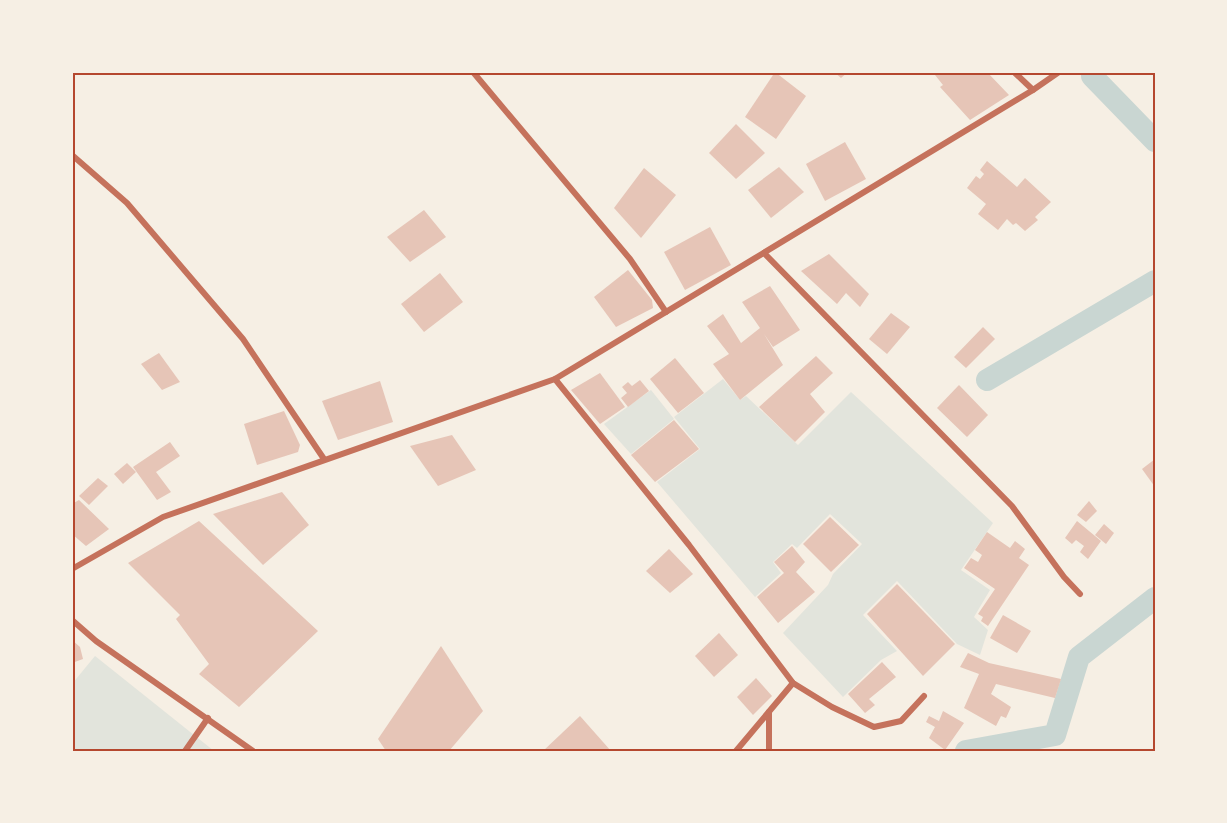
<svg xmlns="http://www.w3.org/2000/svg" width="1227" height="823" viewBox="0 0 1227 823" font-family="Signika,sans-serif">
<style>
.green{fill:#e2e4dc}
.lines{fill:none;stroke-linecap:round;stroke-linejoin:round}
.canal{stroke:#c9d6d2;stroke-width:22}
.building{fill:#e6c5b7}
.minor{stroke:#c5725c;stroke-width:6}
.neatline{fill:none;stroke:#b5482f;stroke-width:2}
</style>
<rect width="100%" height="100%" fill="#f6efe4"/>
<g class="green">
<polygon points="723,379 740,400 746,396 798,445 851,392 993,523 961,570 990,590 974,617 988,630 980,655 957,644 897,581 863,615 897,651 881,660 843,697 783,633 828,585 833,574 862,544 830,514 797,548 792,544 773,562 781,573 755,597 657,482 700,449 674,417"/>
<polygon points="651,390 674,419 631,454 604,424"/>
<polygon points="95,656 214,751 72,751 72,684"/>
</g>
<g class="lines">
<g class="canal">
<polyline points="1092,76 1155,141"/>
<polyline points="987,380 1155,281"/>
<polyline points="966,751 1055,735 1079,657 1155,598"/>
</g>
</g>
<g class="building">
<polygon points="775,72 806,96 776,139 745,117"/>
<polygon points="834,72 848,72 841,78"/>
<polygon points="939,72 987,72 1009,95 970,120 940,87 943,85 935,75"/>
<polygon points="736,124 765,153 736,179 709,153"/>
<polygon points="845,142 866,179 825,201 806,164"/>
<polygon points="987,161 1017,187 1025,178 1051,202 1035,217 1038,220 1025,231 1016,223 1013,225 1007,219 998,230 978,214 986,204 967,188 976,176 980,179 984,174 980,170"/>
<polygon points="779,167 804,192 771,218 748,190"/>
<polygon points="644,168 676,195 641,238 614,208"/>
<polygon points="424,210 446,237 410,262 387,237"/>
<polygon points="710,227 731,265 685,290 664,252"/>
<polygon points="829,254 869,294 860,307 846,293 837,304 801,271"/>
<polygon points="628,270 652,300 653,308 616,327 594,297"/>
<polygon points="440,273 463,302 424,332 401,304"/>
<polygon points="770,286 800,330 773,347 764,334 783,365 740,400 713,364 729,354 707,326 723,314 741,343 760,328 742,302"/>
<polygon points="891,313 910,327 887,354 869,339"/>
<polygon points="983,327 995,339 966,368 954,357"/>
<polygon points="159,353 180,382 162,390 141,364"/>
<polygon points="816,356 833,373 810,394 825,412 795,442 759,407"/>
<polygon points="675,358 704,393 678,413 650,379"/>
<polygon points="600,373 625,407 600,424 571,390"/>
<polygon points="640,380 649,391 628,407 621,398 627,393 622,387 628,382 632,386"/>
<polygon points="380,381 393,422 338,440 322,401"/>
<polygon points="959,385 988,415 967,437 937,408"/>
<polygon points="284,411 300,445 298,452 257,465 244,424"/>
<polygon points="674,420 699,449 655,482 631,455"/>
<polygon points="452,435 476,470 438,486 410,446"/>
<polygon points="170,442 180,456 156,472 171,492 157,500 133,467"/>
<polygon points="1155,459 1155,487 1142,469"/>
<polygon points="127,463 136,472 123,484 114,474"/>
<polygon points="98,478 108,486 89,505 79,496"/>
<polygon points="282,492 309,525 263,565 213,514"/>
<polygon points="79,500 109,529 86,546 72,534 72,504"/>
<polygon points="1089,501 1097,511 1086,522 1077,515"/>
<polygon points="830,517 859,545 831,572 803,544"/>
<polygon points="199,521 318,631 239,707 199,674 209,664 176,619 180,615 128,563"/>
<polygon points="1077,521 1101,541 1088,559 1080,552 1084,546 1076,540 1072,544 1065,538"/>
<polygon points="1104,524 1114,533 1106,544 1095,535"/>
<polygon points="987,532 1010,548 1015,541 1025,549 1019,558 1029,565 988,626 981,621 983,617 978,614 995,589 964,568 971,558 978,562 982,555 975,550"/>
<polygon points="792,546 805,562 796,572 815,592 778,623 757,597 784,573 774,562"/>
<polygon points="669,549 693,574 670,593 646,571"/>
<polygon points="897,584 955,644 923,676 867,614"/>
<polygon points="1003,615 1031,631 1017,653 990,638"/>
<polygon points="719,633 738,655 714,677 695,656"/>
<polygon points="72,640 80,647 83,659 72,663"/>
<polygon points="441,646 483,711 449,751 386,751 378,739"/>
<polygon points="968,653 989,663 1061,679 1055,698 996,684 991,694 1011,707 1006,718 1001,716 996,726 964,708 979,674 960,667"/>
<polygon points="882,662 896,677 869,699 875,705 865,713 848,694"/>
<polygon points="756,678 772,696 753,715 737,697"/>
<polygon points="943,711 964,723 945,750 929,738 935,727 926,722 929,716 939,721"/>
<polygon points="580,716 611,751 543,751"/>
</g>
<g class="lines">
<g class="minor">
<polyline points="473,72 630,259 666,312"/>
<polyline points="1014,72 1033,90"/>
<polyline points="72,155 127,203 243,339 324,459"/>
<polyline points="764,253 1012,506 1064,577 1080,594"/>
<polyline points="555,379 689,545 793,683 832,707 874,727 901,721 924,696"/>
<polyline points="72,569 163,517 555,379 1033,90 1059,72"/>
<polyline points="72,620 96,641 253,751"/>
<polyline points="185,751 208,718"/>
<polyline points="736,751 793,683"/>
<polyline points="769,751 769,712"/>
</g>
</g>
<rect width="1227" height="823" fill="none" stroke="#f6efe4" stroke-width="147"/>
<rect x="74" y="74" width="1080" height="676" class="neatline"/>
</svg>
